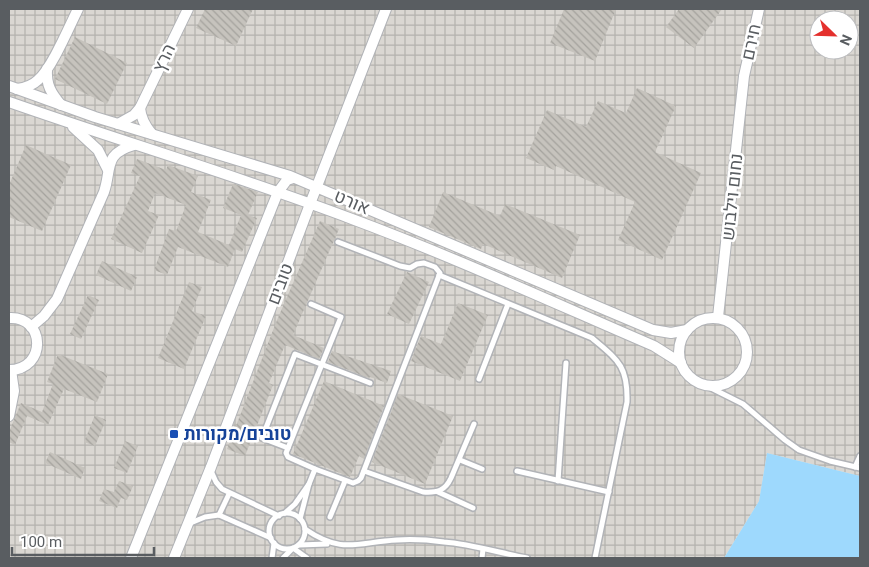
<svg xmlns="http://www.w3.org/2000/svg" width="869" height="567" viewBox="0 0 869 567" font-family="Roboto,Heebo,sans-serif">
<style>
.industrial{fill:url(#industrial-grid);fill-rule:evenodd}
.water{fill:#9ed9fd}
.building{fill:url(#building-back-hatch)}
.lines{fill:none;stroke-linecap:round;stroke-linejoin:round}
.service-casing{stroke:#b1b3b7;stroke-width:8}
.minor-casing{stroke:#b1b3b7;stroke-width:12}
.service{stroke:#fff;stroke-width:5}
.minor{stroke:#fff;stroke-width:10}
.transit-dot{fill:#1a4fb4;stroke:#fff;stroke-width:2}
.labels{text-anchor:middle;stroke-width:5;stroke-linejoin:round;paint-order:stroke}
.street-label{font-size:18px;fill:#595d61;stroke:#fff}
.transit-label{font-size:18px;font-weight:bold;fill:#164399;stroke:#fff;text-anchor:start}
</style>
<defs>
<pattern id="industrial-grid" width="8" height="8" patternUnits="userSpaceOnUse" patternTransform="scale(1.25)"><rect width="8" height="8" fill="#dad7d2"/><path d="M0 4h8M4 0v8" fill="none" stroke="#b4b2ae"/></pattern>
<pattern id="building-back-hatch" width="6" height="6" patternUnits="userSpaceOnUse" patternTransform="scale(1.25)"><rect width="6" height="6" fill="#c6c3bd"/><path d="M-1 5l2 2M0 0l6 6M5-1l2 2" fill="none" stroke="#a4a29d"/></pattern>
</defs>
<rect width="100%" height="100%" fill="#ebe8e0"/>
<path class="industrial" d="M9,9H860V476L767,453L759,501L724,558H9ZM819,20H849V50H819Z"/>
<polygon class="water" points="767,453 860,476 860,558 724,558 759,501"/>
<g class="building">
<polygon points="205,9 253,9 236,46 196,28"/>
<polygon points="564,9 616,9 595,61 550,43"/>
<polygon points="679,9 722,9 694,48 666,27"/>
<polygon points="75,37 127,63 107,104 55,79"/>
<polygon points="637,88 676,106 655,152 701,173 662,260 618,240 635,202 556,166 554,170 526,158 547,110 586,127 598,101 626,113"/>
<polygon points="26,145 71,165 42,231 9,217 9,185"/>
<polygon points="137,159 166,170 168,165 198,176 191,192 211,200 198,232 229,245 241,215 223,208 233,184 258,192 248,215 257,218 242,252 235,249 228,267 178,247 167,275 154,270 169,229 176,231 186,205 155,193 148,211 159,215 142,253 111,239 140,176 131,173"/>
<polygon points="443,192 500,216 505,204 580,235 562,278 483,244 481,249 429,227"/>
<polygon points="320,221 339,229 293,335 324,348 319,359 285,345 269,383 273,385 245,456 227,449 277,320"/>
<polygon points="102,261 137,277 131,291 96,275"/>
<polygon points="407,272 429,282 409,324 387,314"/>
<polygon points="189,282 202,287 192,311 206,316 184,369 158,358"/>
<polygon points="88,295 99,300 81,339 70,334"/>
<polygon points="458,303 488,315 460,381 411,361 421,336 441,344"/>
<polygon points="332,351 391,371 387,383 370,377 369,378 328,362"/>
<polygon points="58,354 108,374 97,402 64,389 48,425 27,416 15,445 9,442 9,432 21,403 42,412 53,384 47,382"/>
<polygon points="324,381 384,406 364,459 359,456 350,477 293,454"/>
<polygon points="398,394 453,416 425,484 372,462"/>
<polygon points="95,415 106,420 95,446 84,442"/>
<polygon points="125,441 138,446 127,473 114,468"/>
<polygon points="50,452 85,468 81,479 45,463"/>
<polygon points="119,481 133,486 127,500 121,498 117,508 99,501 104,489 114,492"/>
</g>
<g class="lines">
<defs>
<g id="service">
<path d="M439,275L592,338C618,360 628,366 627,402L595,558"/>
<polyline points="311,304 341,317 286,453 288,457 315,469"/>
<polyline points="479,379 508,304"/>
<polyline points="707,386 743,404 785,440 799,450 830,461 860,468"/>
<polyline points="288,448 262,438 295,354 370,383"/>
<polyline points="460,460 482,469"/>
<polyline points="855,467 860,456"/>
<polyline points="211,471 216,482 222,489 279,516"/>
<path d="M364,471L423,492C437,493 445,491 451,478L474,424"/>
<polyline points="517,471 609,492"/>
<polyline points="558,481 566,363"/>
<polyline points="309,484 315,469 353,483 358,481 361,478 440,273 435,267 424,263 417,264 410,268 400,266 338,242"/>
<polyline points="438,492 473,508"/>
<polyline points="285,513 295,504 309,484 300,519"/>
<circle cx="287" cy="531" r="18"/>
<polyline points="219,515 229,494"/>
<polyline points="330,517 345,481"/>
<polyline points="188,524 205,517 219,515 271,538"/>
<path d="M305,529C343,555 357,542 397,540C412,539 429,540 444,542C471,544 500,553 527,558"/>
<polyline points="299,545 327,544"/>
<polyline points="272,558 274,543"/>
<polyline points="283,558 293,548 307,558"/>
<polyline points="482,558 483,549"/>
</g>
<g id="minor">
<path d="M47,69C46,85 51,93 61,105"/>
<polyline points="9,86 95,117 290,176 653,330 671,333 687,330"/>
<path d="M17,89C24,88 32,86 38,80C52,68 69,27 78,9"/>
<path d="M9,102C123,142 239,176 352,219C454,257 554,303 654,346L681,363"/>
<path d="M140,108C141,119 145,126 152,134"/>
<polyline points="118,124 134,115 140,108 188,9"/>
<polyline points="73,127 98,150 108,170"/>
<polyline points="718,317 744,76 759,9"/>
<circle cx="713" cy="352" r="34"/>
<path d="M9,318C46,316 47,370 9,370"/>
<path d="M31,327L44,316L57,299L104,192C112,168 103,154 134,145"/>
<polyline points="9,416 14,391 11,370"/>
<polyline points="131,558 278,192 287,180 293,178"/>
<polyline points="174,558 211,467 310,204 386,9"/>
</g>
</defs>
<use href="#service" class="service-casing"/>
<use href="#minor" class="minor-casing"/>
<use href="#service" class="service"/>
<use href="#minor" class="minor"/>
</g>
<rect class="transit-dot" x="169" y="429" width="10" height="10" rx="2.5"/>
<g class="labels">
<g class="street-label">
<text transform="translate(751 42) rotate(-78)" y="6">חירם</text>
<text transform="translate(164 58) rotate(-64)" y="6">הרץ</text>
<text transform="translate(732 197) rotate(-84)" y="6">נחום וילבוש</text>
<text transform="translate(352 202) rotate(23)" y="6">אורט</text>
<text transform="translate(280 284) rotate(-69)" y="6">טובים</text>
</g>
<g class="transit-label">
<text x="184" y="440">טובים/מקורות</text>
</g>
</g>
<rect width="869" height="567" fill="none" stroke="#595d61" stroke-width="20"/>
<g transform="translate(834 35) rotate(113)"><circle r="24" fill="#ffffff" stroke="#bdbec0"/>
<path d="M0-4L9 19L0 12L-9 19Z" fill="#e4302d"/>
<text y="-8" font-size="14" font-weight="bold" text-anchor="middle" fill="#595d61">N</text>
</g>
<path d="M12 547v8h142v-8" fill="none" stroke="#595d61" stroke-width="2.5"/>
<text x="20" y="547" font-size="15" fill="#595d61" stroke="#ffffff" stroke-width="4" paint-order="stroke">100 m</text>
</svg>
